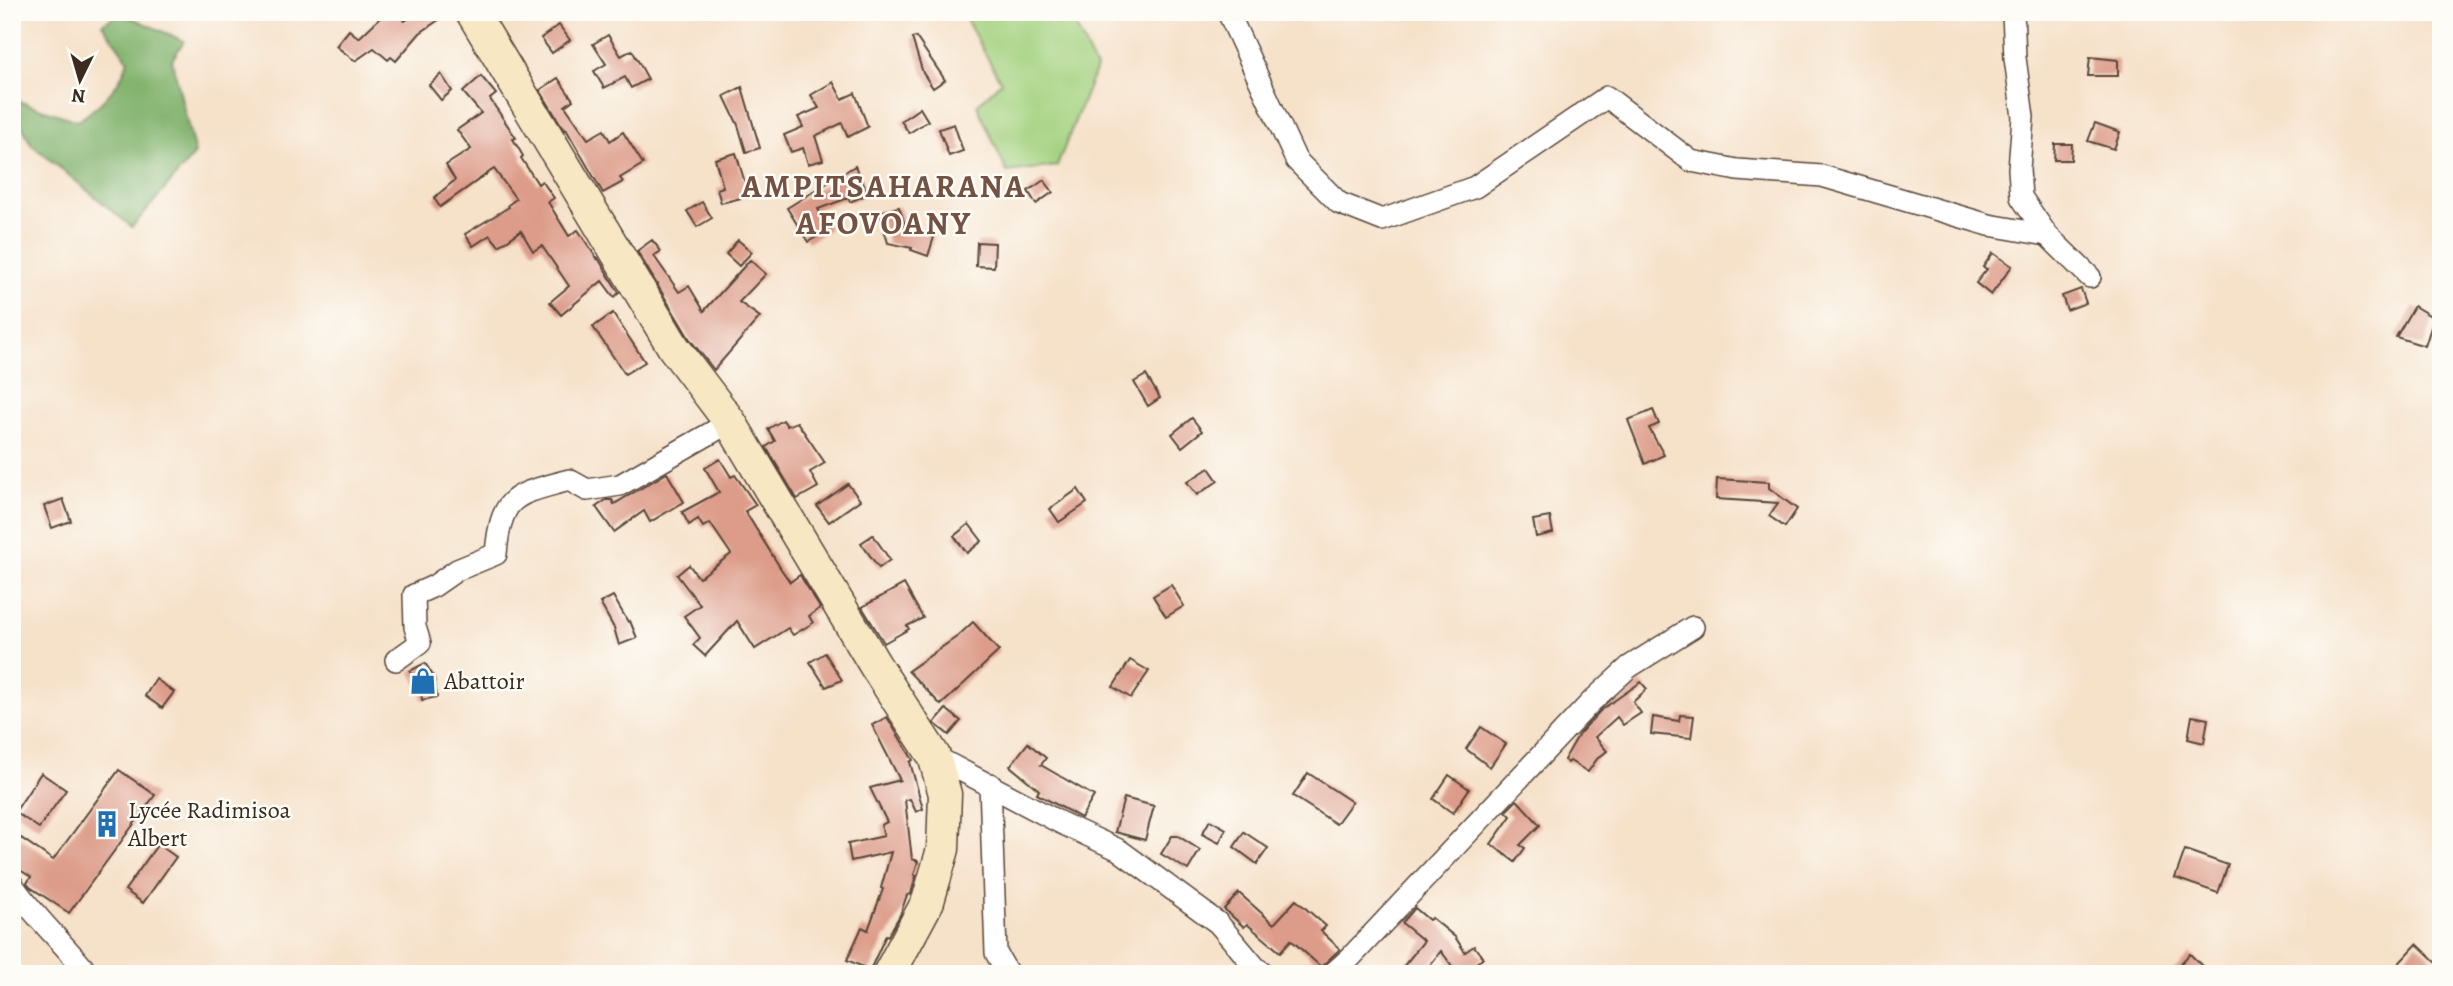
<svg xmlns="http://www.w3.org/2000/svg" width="2453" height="986" viewBox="0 0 2453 986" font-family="Alegreya,serif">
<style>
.green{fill:#a4d280;stroke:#707e4f;stroke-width:2}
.forest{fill:#83b46e;stroke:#5f6f46;stroke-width:2}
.building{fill:#dd9c89}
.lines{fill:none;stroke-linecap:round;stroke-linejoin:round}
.minor-casing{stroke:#574538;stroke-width:24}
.secondary-casing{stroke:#574538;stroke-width:35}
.minor{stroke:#fff;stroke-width:21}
.secondary{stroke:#f8e7c3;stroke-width:32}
.labels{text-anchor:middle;stroke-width:5;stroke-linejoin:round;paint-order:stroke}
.poi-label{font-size:24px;fill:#3b2a1e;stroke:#fdfcf7;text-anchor:start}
.district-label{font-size:32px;font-weight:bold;letter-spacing:2px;fill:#745243;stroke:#fdfcf7}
</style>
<rect width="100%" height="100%" fill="#fdfcf7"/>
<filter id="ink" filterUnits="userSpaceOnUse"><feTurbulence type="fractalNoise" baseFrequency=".0143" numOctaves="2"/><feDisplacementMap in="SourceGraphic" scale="14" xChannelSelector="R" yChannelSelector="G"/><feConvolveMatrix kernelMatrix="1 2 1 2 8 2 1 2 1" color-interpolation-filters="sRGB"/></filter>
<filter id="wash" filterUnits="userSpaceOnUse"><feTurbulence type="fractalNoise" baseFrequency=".00686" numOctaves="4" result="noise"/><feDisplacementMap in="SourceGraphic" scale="28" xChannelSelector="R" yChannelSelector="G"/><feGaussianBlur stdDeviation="1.57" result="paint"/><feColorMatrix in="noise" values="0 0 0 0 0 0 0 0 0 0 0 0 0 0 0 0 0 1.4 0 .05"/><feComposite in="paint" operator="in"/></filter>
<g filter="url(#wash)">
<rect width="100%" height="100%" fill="#f6e1c9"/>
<polygon class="green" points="962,12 1069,12 1096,68 1057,166 1007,172 977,105 1001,82"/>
<path class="forest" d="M121,13L184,41L172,60L195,154L132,227L31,144L12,106V99L78,121C100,106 121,87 128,60L102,24Z"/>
<g id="blocks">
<g class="building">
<polygon points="386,12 397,12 405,21 419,12 450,12 420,33 396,61 391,57 388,60 374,48 355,61 336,46 349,30 359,38"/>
<polygon points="559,25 570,40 552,53 541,38"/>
<polygon points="608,35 621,56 632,50 648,79 631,88 625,77 604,88 594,71 606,64 593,44"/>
<polygon points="916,37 945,80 933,88 923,73 912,38"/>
<polygon points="2090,57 2118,60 2118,76 2088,76"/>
<polygon points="441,74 452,91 441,100 429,85"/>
<polygon points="481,76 496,94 490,99 516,138 513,139 523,156 521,158 538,184 542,181 554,198 548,202 569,236 578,230 597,259 598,258 619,293 614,297 602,281 561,315 550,302 569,286 542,246 533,251 521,231 499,246 490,235 473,246 465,234 509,207 508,205 516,199 494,169 440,207 434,198 455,180 446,165 471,149 457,130 481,113 463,92"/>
<polygon points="558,78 573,100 565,106 588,139 604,130 610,141 623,132 643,164 620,178 623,182 603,193 566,129 564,130 540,90"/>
<polygon points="833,82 842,99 855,93 868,127 848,137 842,123 815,136 823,160 808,164 803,148 791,152 784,135 803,127 798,117 819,108 811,95"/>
<polygon points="742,87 760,148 746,152 738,125 724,96"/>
<polygon points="920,108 928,121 909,133 901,121"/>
<polygon points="2095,123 2120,132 2114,149 2088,141"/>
<polygon points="954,124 963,151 949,156 939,129"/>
<polygon points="2055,144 2072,144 2071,160 2054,160"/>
<polygon points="736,153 749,196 721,203 717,189 723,187 715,159"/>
<polygon points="855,166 868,194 850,202 848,198 818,209 830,229 808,242 787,208"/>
<polygon points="1044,180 1053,192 1036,204 1028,191"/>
<polygon points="702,202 712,218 697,227 687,211"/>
<polygon points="899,207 906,228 934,237 928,256 911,250 912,248 888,243 879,212"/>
<polygon points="652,240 661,251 654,256 679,292 689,286 704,311 750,260 766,274 739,302 760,317 714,370 689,338 637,251"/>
<polygon points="738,240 752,252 739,266 726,254"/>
<polygon points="977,242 995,243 994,267 976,266"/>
<polygon points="1993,253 2012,266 1991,295 1976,283 1987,269 1983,267"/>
<polygon points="2081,289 2086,303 2067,310 2062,296"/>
<polygon points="2414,306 2434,318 2425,346 2396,337"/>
<polygon points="613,313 645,362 625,374 593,327"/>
<polygon points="1146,375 1160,398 1148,406 1134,382"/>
<polygon points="1653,410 1659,424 1649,428 1664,455 1645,464 1628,420"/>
<polygon points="1192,418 1202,431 1182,447 1172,434"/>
<polygon points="783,420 787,426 797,422 825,463 810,472 818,487 797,499 766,447 775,441 768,429"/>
<polygon points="720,459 731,477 735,475 756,505 745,511 781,569 790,582 800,575 820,608 809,616 813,623 793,635 788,628 755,649 737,621 705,656 693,645 700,638 684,616 700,605 677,575 689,565 699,578 731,554 710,523 703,527 698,519 689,525 682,512 719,492 705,468"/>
<polygon points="1209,468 1218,481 1197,495 1187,482"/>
<polygon points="667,473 684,502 650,522 644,511 614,532 596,507 606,500 612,500 614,504"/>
<polygon points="1717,479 1769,482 1769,488 1797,509 1785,527 1769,516 1778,503 1716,499"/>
<polygon points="848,484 860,500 829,522 817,506"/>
<polygon points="1078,489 1087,503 1059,522 1050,509"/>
<polygon points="63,499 71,521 52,528 44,506"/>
<polygon points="1550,517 1553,533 1536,537 1533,520"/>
<polygon points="969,524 982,541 967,553 954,536"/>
<polygon points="873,535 890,560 879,568 861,543"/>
<polygon points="904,584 923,618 907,626 909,629 884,643 862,607"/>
<polygon points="1171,585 1184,606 1166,617 1153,596"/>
<polygon points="613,596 628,622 630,621 637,638 619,645 614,628 600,603"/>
<polygon points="973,622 999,651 941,705 908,671 958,636"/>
<polygon points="825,653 842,680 826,687 810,662"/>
<polygon points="1130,660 1149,671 1131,698 1113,687"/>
<polygon points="425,663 434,677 437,697 422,700 421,692 410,671"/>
<polygon points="156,679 174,692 162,708 145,696"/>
<polygon points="1641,682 1647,689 1633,702 1641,713 1623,725 1617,717 1595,737 1607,751 1597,759 1588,772 1570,761 1568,763 1564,760 1579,734 1601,710"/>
<polygon points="946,709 961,721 949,735 934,723"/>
<polygon points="1680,715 1694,716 1691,738 1651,734 1653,717 1679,721"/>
<polygon points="2192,716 2208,719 2204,743 2188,739"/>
<polygon points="887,717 913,760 910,762 923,809 916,812 910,799 905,800 912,859 918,861 914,875 916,876 911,894 907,895 900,915 888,936 886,935 870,970 847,960 862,927 868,930 883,889 881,888 891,852 851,861 848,844 884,836 881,825 887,822 870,788 900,780 872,725"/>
<polygon points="1481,727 1506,744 1490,767 1466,749"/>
<polygon points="1028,743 1046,758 1041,765 1094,796 1081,818 1037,794 1039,790 1010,766"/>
<polygon points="119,770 155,795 69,913 30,887 27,883 31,877 12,865 12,852 21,838 53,860"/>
<polygon points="41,773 66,790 39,828 15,812"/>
<polygon points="1308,773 1352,802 1336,824 1293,796"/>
<polygon points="1449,775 1469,789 1453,813 1433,799"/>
<polygon points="1124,798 1154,806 1145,840 1115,832"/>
<polygon points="1517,800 1540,825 1520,845 1525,848 1515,862 1491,844 1511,816 1506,811"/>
<polygon points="1210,820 1226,829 1219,843 1202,834"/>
<polygon points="1244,832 1268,848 1257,864 1234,847"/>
<polygon points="1172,836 1178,836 1200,850 1188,870 1161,854"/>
<polygon points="158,844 176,857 143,903 125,890"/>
<polygon points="2185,850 2228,865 2218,893 2175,878"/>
<polygon points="1239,893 1274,924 1296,900 1326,926 1321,931 1340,949 1321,967 1291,940 1280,952 1247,924 1244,927 1224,909"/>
<polygon points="1415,908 1429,920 1432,918 1455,937 1465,952 1474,946 1483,958 1462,974 1458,974 1441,951 1423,974 1411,974 1403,967 1424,941 1402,923"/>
<polygon points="2417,944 2439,965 2431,974 2389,974"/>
<polygon points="2190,954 2210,974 2170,974"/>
</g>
</g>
</g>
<g filter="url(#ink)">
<use href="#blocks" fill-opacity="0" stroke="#574538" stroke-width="2"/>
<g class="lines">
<defs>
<g id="minor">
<polyline points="1228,12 1296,160 1339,203 1382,220 1475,187 1607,97 1691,161 1737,170 1822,176 1989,225 2047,235"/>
<polyline points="2013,12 2015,58 2023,117 2019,169 2021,197 2047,235 2090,277"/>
<path d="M396,660L420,643L415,627L414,595L434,586L457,570L496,554C501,493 516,495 569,480L587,490L620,485L730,422"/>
<polyline points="934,756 1059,822 1119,850 1218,923 1256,968 1265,974"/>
<polyline points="990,784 996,953 1008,974"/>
<path d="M12,884C35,918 63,942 88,974"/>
<polyline points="1332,974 1350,958 1592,701 1629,667 1693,627"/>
</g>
<polyline id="secondary" points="472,12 674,348 730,422 875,665 934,756 945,794 943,849 928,901 889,974"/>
</defs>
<use href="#minor" class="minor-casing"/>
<use href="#secondary" class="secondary-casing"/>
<use href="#minor" class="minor"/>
<use href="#secondary" class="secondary"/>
</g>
</g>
<defs>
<symbol id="shop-bare" viewBox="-9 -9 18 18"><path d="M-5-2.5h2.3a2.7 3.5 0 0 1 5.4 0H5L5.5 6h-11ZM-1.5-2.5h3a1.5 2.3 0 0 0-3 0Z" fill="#1f6fb2" stroke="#fdfcf7" stroke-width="2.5" paint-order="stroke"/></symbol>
<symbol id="building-bare" viewBox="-9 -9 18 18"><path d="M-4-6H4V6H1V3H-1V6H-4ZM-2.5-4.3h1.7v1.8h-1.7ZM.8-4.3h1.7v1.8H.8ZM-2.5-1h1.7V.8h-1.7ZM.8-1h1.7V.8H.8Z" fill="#1f6fb2" stroke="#fdfcf7" stroke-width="2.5" paint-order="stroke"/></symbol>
</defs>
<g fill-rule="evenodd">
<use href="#shop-bare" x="404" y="662" width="38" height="38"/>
<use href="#building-bare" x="88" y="805" width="38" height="38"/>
</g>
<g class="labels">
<g class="poi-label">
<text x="444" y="689">Abattoir</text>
<text x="128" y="818">Lycée Radimisoa<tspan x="128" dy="28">Albert</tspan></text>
</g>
<g class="district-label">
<text x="884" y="197">AMPITSAHARANA<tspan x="884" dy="37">AFOVOANY</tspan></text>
</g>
</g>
<rect width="2453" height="986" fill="none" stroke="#fdfcf7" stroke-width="42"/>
<g transform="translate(80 80) rotate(185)" stroke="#fdfcf7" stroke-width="5" paint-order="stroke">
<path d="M0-5L12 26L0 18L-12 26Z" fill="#3b2a1e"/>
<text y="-10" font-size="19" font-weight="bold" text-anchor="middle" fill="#3b2a1e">N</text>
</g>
</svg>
